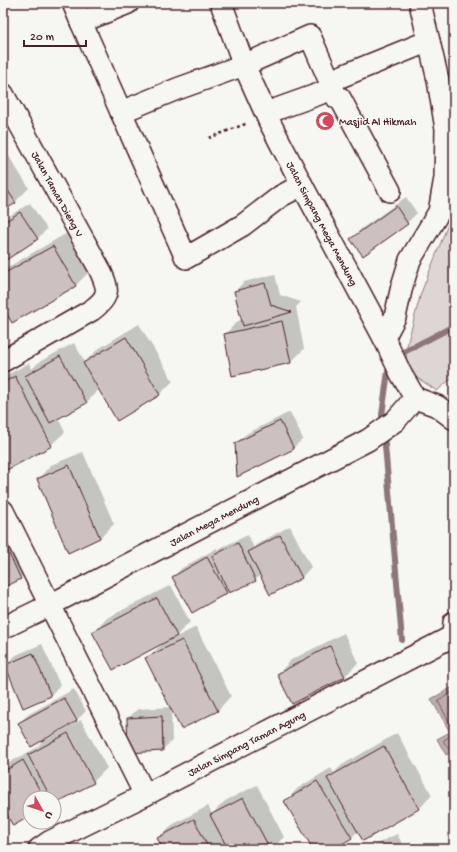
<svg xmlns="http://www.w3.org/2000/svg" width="457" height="852" viewBox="0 0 457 852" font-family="'Gochi Hand',sans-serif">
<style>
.green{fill:#ddd6d5;stroke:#947a80}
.water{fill:#bbadae;stroke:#8e747a}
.shadow{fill:#0003}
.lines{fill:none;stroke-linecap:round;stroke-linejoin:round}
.shore{stroke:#77585f;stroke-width:1}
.stream{stroke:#8e747a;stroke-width:6}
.building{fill:#ccc1c0;stroke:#4a1f2b}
.street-casing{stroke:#4a1f2b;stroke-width:24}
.path{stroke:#4a1f2b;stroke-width:2.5;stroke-dasharray:3 3;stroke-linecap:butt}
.street{stroke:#f6f6f2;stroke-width:21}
.labels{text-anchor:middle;stroke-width:3;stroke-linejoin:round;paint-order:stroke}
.poi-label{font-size:11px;fill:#4a1f2b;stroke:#f6f6f2;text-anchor:start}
.street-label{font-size:11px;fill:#4a1f2b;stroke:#f6f6f2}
</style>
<rect width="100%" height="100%" fill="#f6f6f2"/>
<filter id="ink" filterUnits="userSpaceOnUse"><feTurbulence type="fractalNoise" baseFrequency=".025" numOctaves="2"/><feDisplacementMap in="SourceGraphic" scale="8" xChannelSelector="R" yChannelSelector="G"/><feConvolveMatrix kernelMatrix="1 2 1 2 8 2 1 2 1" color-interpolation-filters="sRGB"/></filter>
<g filter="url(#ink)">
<g class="green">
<polygon points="451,3 454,3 454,98 453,89"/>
<polygon points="454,209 454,376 437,391 407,371 406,349 421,293"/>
</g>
<polygon class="water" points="453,687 454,688 454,751 446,755 437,739 450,732 431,699"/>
<g class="shadow">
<polygon points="8,155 29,188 15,202 3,210 3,158"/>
<polygon points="406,197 417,213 407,223 363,255 352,239 361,229"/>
<polygon points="30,203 47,229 37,239 3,261 3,220"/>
<polygon points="67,233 89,272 75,286 10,317 3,323 3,270"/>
<polygon points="275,274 280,295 301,302 296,307 304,349 291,362 225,334 238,321 242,320 235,291 244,282"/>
<polygon points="139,324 173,381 159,395 99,389 86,403 58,418 65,432 51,445 3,470 3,377 29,363 32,369 39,362 74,343 85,362 98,349"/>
<polygon points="290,412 303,439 293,448 236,444 246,434"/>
<polygon points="83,452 114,524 100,538 68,551 38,479 51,465"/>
<polygon points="3,490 37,561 20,578 3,587"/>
<polygon points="290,526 311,567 302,577 271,593 261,574 255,580 229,590 192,612 173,577 182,568 217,548 218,551 222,547 248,535 254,548 259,543"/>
<polygon points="171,585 190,622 174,638 196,627 231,696 218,710 182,728 147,658 162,644 94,632 107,618"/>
<polygon points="344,633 358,663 345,676 278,674 291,660"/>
<polygon points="42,644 60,685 51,695 24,706 6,665 16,655"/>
<polygon points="74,689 86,711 76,721 19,723 29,714"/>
<polygon points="171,707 172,741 162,750 128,718 138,709"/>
<polygon points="81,720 107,768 93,782 54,801 54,798 30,798 30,815 8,813 3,818 3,766 36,748 43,741"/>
<polygon points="397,733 432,795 419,809 358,831 352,837 332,849 314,849 285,802 298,788 331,768 334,773 342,765"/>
<polygon points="257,785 284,837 272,849 164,849 158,838 172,825 208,806 212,814 225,801"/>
<polygon points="397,834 405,849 366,849"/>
</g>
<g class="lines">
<polyline class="shore" points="454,691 438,701 454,731 452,735 444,740 444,742 448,748 454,747"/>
<g class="stream">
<polyline points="397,358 400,354 454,326"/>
<polyline points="383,425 382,415 388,371 392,366"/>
<polyline points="384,434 402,640"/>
</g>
</g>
<g class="building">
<polygon points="3,183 16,203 3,211"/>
<polygon points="396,206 408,224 363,256 350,239"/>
<polygon points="20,212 38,239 3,262 3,223"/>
<polygon points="53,246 76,286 12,323 3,307 3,274"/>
<polygon points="265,283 271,305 292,312 243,326 234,291"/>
<polygon points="282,321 291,363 232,376 224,334"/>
<polygon points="126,337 160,395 117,421 83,363"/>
<polygon points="60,356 87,403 50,423 25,376"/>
<polygon points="15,376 52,446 3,472 3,383"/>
<polygon points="280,421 294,449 237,477 235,443"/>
<polygon points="69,465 100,538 68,553 37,479"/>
<polygon points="280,535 302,578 270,595 248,552"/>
<polygon points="3,541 21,579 3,588"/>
<polygon points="238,543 256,581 229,593 212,556"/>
<polygon points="207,557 227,593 192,613 172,577"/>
<polygon points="157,598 177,636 113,670 92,632"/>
<polygon points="182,640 218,711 181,729 145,658"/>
<polygon points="330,646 345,677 292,704 277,674"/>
<polygon points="33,653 51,696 23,708 5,665"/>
<polygon points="64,698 77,721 31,747 18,723"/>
<polygon points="162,716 163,751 128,753 127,718"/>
<polygon points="68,733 94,783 54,804 54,798 51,798 28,755"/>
<polygon points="384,746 419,809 363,841 327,778"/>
<polygon points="23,760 44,798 30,798 30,816 13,826 3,807 3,772"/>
<polygon points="317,781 352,838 334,849 313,849 284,801"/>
<polygon points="243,798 270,849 228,849 210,815"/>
<polygon points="194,819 209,849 163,849 157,838"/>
</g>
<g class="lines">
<defs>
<g id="street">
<polyline points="73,3 81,22 128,3"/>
<path id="s1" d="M221,3L244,65L270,123L302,185L384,338L401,374L415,398L437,406L454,419"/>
<polyline points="81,22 121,112"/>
<polyline points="330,81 429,41"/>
<path id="s2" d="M3,94L99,268C108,288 112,295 92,310L3,361"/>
<polyline points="266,113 333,89"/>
<polyline points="302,185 281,196 243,225 186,258 121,112 177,89 244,65 310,36 337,98 340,98 390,191"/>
<polyline points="384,338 395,317 402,286 410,260 439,212 445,178 446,129 438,80 420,3"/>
<polyline points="3,511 145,795"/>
<path id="s3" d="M3,628L50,605L368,440L395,421L415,398"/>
<path id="s4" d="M39,849L49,842L145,795L453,636L454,622"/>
</g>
</defs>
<use href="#street" class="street-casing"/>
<polyline class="path" points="209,138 248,123"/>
<use href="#street" class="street"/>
</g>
</g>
<defs>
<symbol id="mosque-disc" viewBox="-11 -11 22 22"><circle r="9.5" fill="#d1495b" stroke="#f6f6f2"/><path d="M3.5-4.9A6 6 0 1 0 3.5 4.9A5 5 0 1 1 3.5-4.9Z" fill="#fff"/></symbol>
</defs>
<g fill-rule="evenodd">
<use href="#mosque-disc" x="314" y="110" width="22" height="22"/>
</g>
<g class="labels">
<g class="poi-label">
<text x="339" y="125">Masjid Al Hikmah</text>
</g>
<g class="street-label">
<text dy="4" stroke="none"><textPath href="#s2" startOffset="114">Jalan Taman Dieng V</textPath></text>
<text dy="4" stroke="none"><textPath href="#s1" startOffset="243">Jalan Simpang Mega Mendung</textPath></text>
<text dy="4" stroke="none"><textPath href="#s3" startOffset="237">Jalan Mega Mendung</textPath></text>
<text dy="4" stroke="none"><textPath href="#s4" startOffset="233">Jalan Simpang Taman Agung</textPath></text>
</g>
</g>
<rect width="457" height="852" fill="none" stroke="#f6f6f2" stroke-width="16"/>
<rect x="8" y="8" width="441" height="836" fill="none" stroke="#4a1f2b" stroke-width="1.5" filter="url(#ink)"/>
<g transform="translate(42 810) rotate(129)"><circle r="19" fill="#f6f6f2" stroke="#b1a0a2"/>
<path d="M0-3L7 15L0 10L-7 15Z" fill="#d1495b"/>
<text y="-6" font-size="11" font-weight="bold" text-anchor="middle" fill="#4a1f2b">U</text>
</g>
<path d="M24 40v6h62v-6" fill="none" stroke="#4a1f2b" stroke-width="2"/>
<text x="30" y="40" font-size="12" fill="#4a1f2b" stroke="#f6f6f2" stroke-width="3" paint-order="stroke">20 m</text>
</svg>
